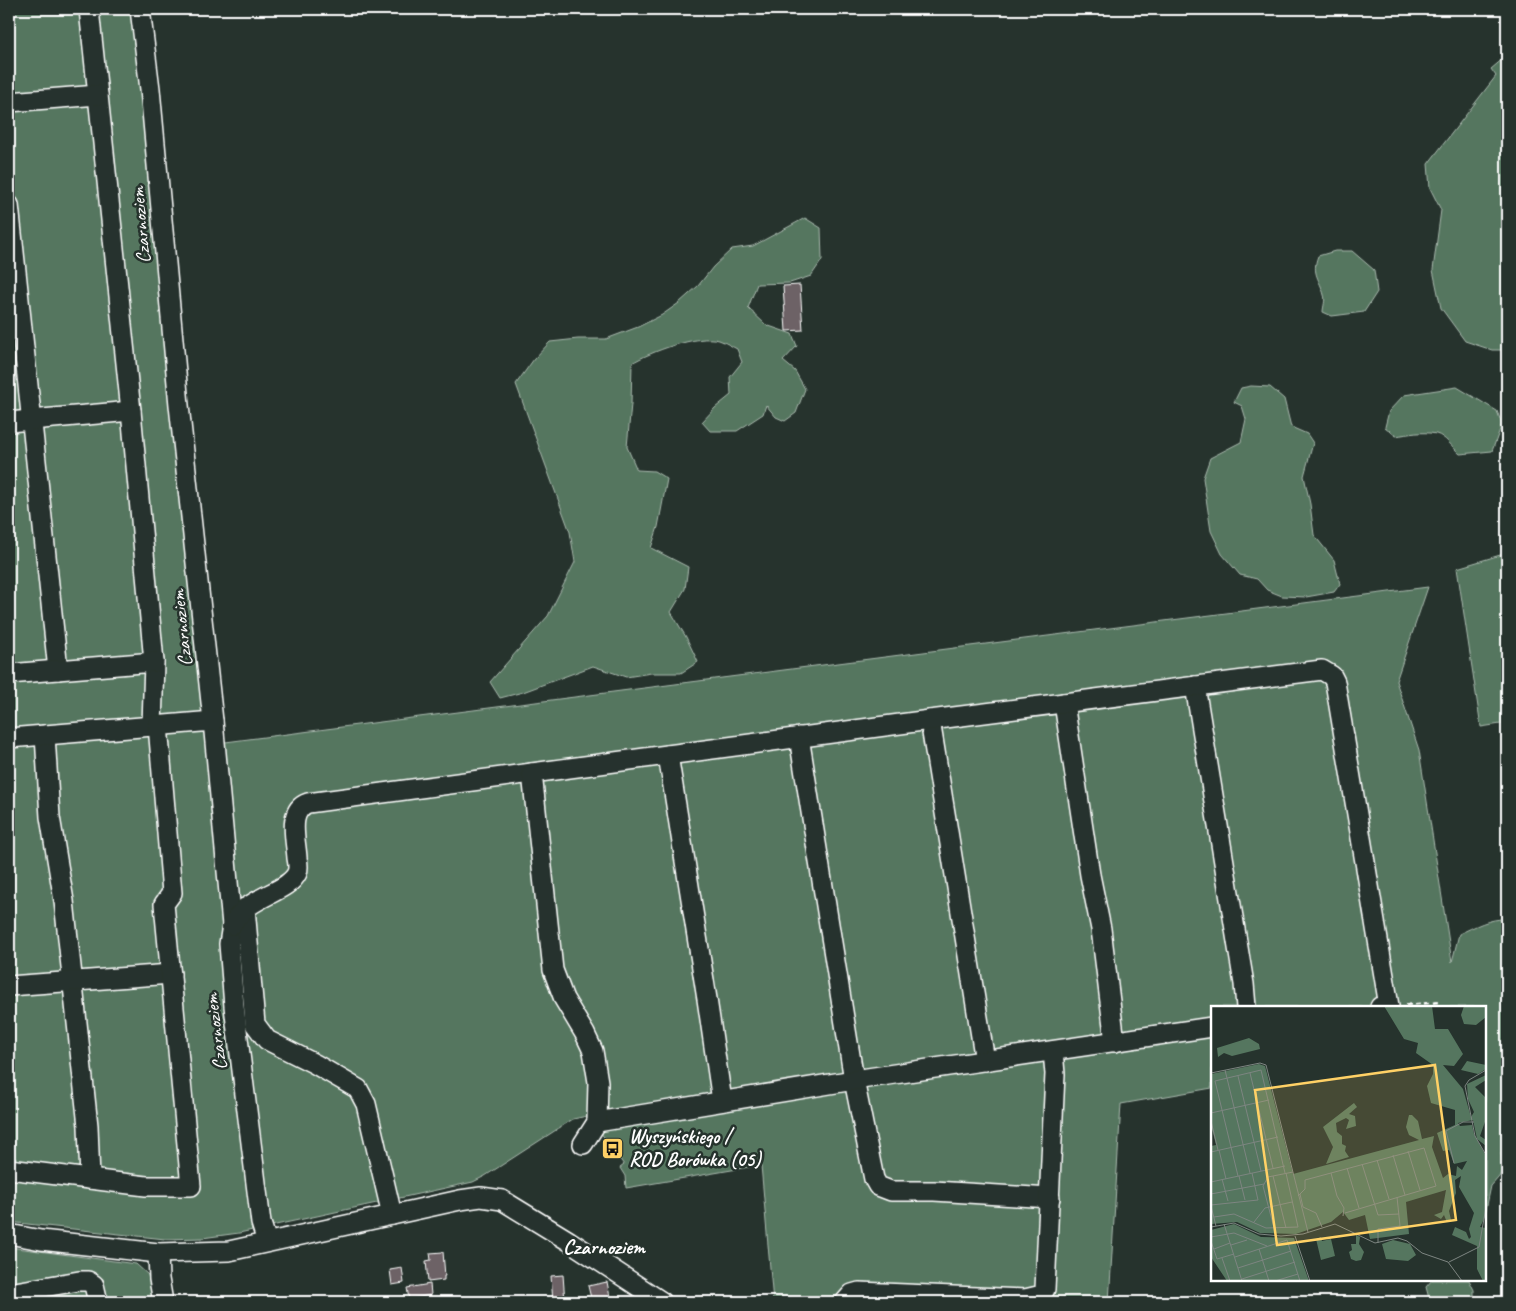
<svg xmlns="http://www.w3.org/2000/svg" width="1516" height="1311" viewBox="0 0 1516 1311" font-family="Caveat,sans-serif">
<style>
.green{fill:#55765f;stroke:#aabaaf}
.building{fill:#6d6266;stroke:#fff}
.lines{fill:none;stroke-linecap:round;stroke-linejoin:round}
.minor-casing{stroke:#fff;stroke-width:22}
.path{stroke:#fff;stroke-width:2.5;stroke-dasharray:5 4;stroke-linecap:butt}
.minor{stroke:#26332d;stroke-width:19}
.labels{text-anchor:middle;stroke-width:5;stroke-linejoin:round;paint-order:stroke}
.street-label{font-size:20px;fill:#fff;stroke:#26332d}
.poi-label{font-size:20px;font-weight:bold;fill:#fff;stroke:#26332d;text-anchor:start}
.neighbourhood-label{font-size:21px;font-weight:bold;fill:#fff;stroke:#26332d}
.inset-road{fill:none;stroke:#7d8581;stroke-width:1}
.view{fill:#ffd166;fill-opacity:0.15;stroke:#ffd166;stroke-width:2.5}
.inset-edge{fill:none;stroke:#fff;stroke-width:2.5}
</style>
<rect width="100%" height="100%" fill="#26332d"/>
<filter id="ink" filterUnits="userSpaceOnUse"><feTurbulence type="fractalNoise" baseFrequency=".02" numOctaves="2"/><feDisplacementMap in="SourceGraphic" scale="10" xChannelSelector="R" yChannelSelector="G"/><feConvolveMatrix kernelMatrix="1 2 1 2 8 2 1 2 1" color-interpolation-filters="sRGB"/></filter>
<g filter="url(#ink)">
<g class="green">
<path d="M9,9H136L210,744L1428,587L1396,681L1419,750L1452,962L1459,934C1474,927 1490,918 1507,919V1134L1501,1154L1504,1166L1499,1177L1491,1186L1485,1214V1007H1212V1088L1121,1104L1109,1302H773L761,1165L626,1188L625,1176L620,1168L624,1165L617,1155L619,1152L611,1141L608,1142L587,1116L573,1119L485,1176L473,1182L239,1233L202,1238L165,1239L9,1222Z"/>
<polygon points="1505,9 1507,9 1507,350 1492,350 1465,341 1441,308 1433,270 1441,210 1430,188 1428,164 1496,76 1491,69 1504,58"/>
<path d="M805,218L821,228L822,260L811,276L790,283L757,284L748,308L766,325L792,334L797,346L783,361L795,371L805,389L796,413L785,421L776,417L766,405L763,414L737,431H710L702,422L715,408L731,395L730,377L742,362L737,349C731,346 725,342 719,340C698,334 650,352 632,363L631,404L627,447L637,470L654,471L667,479L658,527L651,548L688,567L685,589L671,612L686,637L698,662L681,673H651L626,677L593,666L523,692L500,698L490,682L548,616L575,562L570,532L516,384L534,359L550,342L578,339H606L638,327L662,315L679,303L698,286L713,267L732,249L753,246Z"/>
<path d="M1335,251H1352L1374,270L1377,292L1364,312L1332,316L1323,312C1323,307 1326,300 1324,295C1320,279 1311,274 1318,256Z"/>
<polygon points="1251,386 1270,387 1284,399 1291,427 1307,434 1313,443 1304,476 1310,504 1314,535 1334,560 1340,584 1334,592 1306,597 1282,596 1267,590 1257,579 1240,575 1222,554 1211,531 1203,478 1210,458 1241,442 1246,419 1242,406 1234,402 1241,388"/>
<path d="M1457,387L1497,411L1502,424L1492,451L1460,454C1453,448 1445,436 1436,434C1423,431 1408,434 1396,436L1385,427L1389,411L1404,395Z"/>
<polygon points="1507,553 1507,723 1481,727 1457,568"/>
<polygon points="9,1247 136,1264 148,1275 153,1302 9,1302"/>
<polygon points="1432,1280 1469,1280 1474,1290 1474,1301 1430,1302 1426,1287"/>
</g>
<g class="building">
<polygon points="800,285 803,330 786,331 783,286"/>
<polygon points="443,1252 445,1276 444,1276 444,1280 428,1282 426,1261 431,1260 430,1253"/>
<polygon points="402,1268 404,1283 392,1285 390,1270"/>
<polygon points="563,1275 565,1302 553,1302 551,1276"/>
<polygon points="607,1282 611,1302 597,1302 595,1297 591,1298 588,1286"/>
<polygon points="430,1284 431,1295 409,1299 407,1288"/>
</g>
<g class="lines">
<defs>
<g id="minor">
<polyline points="89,9 131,411 154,662 152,726"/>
<polyline points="140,9 150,89 179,405 213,721 232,925 229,944 234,1006 261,1223 267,1242"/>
<polyline points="9,102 98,95"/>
<polyline points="9,205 58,670"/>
<polyline points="9,422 131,411"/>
<polyline points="9,674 154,662"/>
<polyline points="1195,686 1244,984 1246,1007"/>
<polyline points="1064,703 1090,875 1101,929 1115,1042"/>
<polyline points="930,720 985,1061"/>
<polyline points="45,735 50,817 64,901 88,1126 90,1179"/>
<polyline points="799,737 854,1080 874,1179 878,1186 891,1191 934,1191 1050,1198"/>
<polyline points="9,738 213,721"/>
<polyline points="668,755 707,999 722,1101"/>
<polyline points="245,908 255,1024 267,1040 315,1064 358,1089 366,1104 392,1215"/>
<path d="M232,925C245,897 288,893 297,873C299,868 298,863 297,858C296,840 287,810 308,803L532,773"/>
<polyline points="9,986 171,974"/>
<polyline points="597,1122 854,1080 1212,1027"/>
<polyline points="583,1144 597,1122 598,1082 593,1051 585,1034 564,999 553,970 532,773 930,720 1322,670 1332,676 1335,682 1389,1006 1380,1007"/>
<polyline points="9,1169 146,1186 191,1186 164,904 172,893 158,725"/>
<polyline points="9,1234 41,1240 158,1253 229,1251 460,1200 481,1197 502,1200 569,1241 662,1302"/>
<polyline points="158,1253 159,1279 163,1302"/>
<polyline points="9,1293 79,1281 88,1281 94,1285 98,1302"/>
<polyline points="845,1302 852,1294 859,1292 1025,1299 1042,1295 1045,1289 1055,1074 1053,1051"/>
</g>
</defs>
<use href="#minor" class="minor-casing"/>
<polyline class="path" points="1406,1005 1441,1002"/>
<use href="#minor" class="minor"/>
</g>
</g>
<defs>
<symbol id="bus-square" viewBox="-11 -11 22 22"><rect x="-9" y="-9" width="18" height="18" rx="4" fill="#ffd166" stroke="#26332d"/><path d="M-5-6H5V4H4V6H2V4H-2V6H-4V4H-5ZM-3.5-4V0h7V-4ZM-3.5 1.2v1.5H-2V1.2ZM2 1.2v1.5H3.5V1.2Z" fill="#111"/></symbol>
</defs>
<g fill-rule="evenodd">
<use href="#bus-square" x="600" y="1136" width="25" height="25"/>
</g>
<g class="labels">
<g class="street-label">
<text transform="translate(140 225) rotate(-95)" y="7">Czarnoziem</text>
<text transform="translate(181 628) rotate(-96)" y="7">Czarnoziem</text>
<text transform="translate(215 1032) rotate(-97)" y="7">Czarnoziem</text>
</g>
<g class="poi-label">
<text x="629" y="1143">Wyszyńskiego /<tspan x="629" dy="23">ROD Borówka (05)</tspan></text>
</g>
<g class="neighbourhood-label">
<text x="604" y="1254">Czarnoziem</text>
</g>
</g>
<g transform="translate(1211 1006)">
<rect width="275" height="275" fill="#26332d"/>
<path d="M173,0H221L224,23H237L252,48L243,60L232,59L252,83L260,111L263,106L257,93L256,78L275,69V74L264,81L275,92V113L269,130L275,134V140L266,133L262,114L247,117L249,120L261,119L263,128L275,150V209L269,221L275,222V275H272L266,263V240L241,229L244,221L255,226L258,233L260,231L258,223L263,207L248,181L250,170L244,174L245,187L238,205L240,214H235L233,209L230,213L223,209L231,206L235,184L195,196L198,228L159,233L154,209L138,214L132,206L120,216L85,228L49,227L26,216L0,218V140L5,139L0,119V68L48,58L54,60L82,168L208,134L198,129L195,121L198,109H201L207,115L211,133L223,130L221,141L232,172L237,168L245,170L246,160L251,164L256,155L243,158L238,144L232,145L226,127L244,119V104L220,97L216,80L222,68V59L205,47L207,37L193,33ZM253,0H274L275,11L265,19L253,18L250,9ZM38,32L48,38L49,43L21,50L13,47L7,51L6,42ZM256,55L275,59V63L267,68L250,64ZM143,97L146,101L138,108L144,110L145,120L135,123L138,114L135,112L125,117L126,126L131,130V138L135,140L134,145L138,151L115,158L122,141L112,121ZM23,218L50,231L83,232L98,275H16L0,251V224ZM145,229L149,231L148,238L153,246L150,254L145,255L140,253L138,246L141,244L140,238H145ZM110,231L111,235L120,233L124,250L110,254L105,233ZM182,234L199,238L205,249L197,255L175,253L171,238Z" fill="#55765f"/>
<path class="inset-road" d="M14,64L39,167M275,64L258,74L254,80L264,130L275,149M0,67L49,57L55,59L97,226M39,67L62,162M27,70L50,165M0,107L58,94M0,115L7,144M8,144L15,173M197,145L209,184M0,146L67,131M182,149L194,189M166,154L178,193M243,157L235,125L252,116H263M151,158L167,209L188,208M136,162L148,202M27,170L4,75L50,64L74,167M28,170L34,194M62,170L75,222M11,173L17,195M0,176L74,160M0,188L53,178M89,188L92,201L105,207L111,221M87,190L94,183V174L120,167M0,199L47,194L41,167M0,200L5,220M132,210L133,202L126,190L120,167L213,142L225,180L134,207M3,211L23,208L55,222L87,221L75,167M43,216L54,202L81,196M13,218L31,275M0,221L23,217L48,228L70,230L92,228L124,218L164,237L187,232L196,235L211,247L237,256L251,275M63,222L52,180L57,171L82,166M84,230L99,275M0,231L23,227L56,240M0,235L6,253L23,248M167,237V223L189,220L186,191M20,239L36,234M3,243L19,237M48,243L58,275M24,251L76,234L89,275M11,252L19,275M238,256L268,241L275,201M27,262L80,245M31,273L84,256M64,275L87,268"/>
<path class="view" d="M224,59L245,214L66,239L44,84Z"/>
<rect width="275" height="275" class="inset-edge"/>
</g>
<rect width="1516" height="1311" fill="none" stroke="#26332d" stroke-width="30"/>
<rect x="15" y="15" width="1486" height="1281" fill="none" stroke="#fff" stroke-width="2" filter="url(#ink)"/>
</svg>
